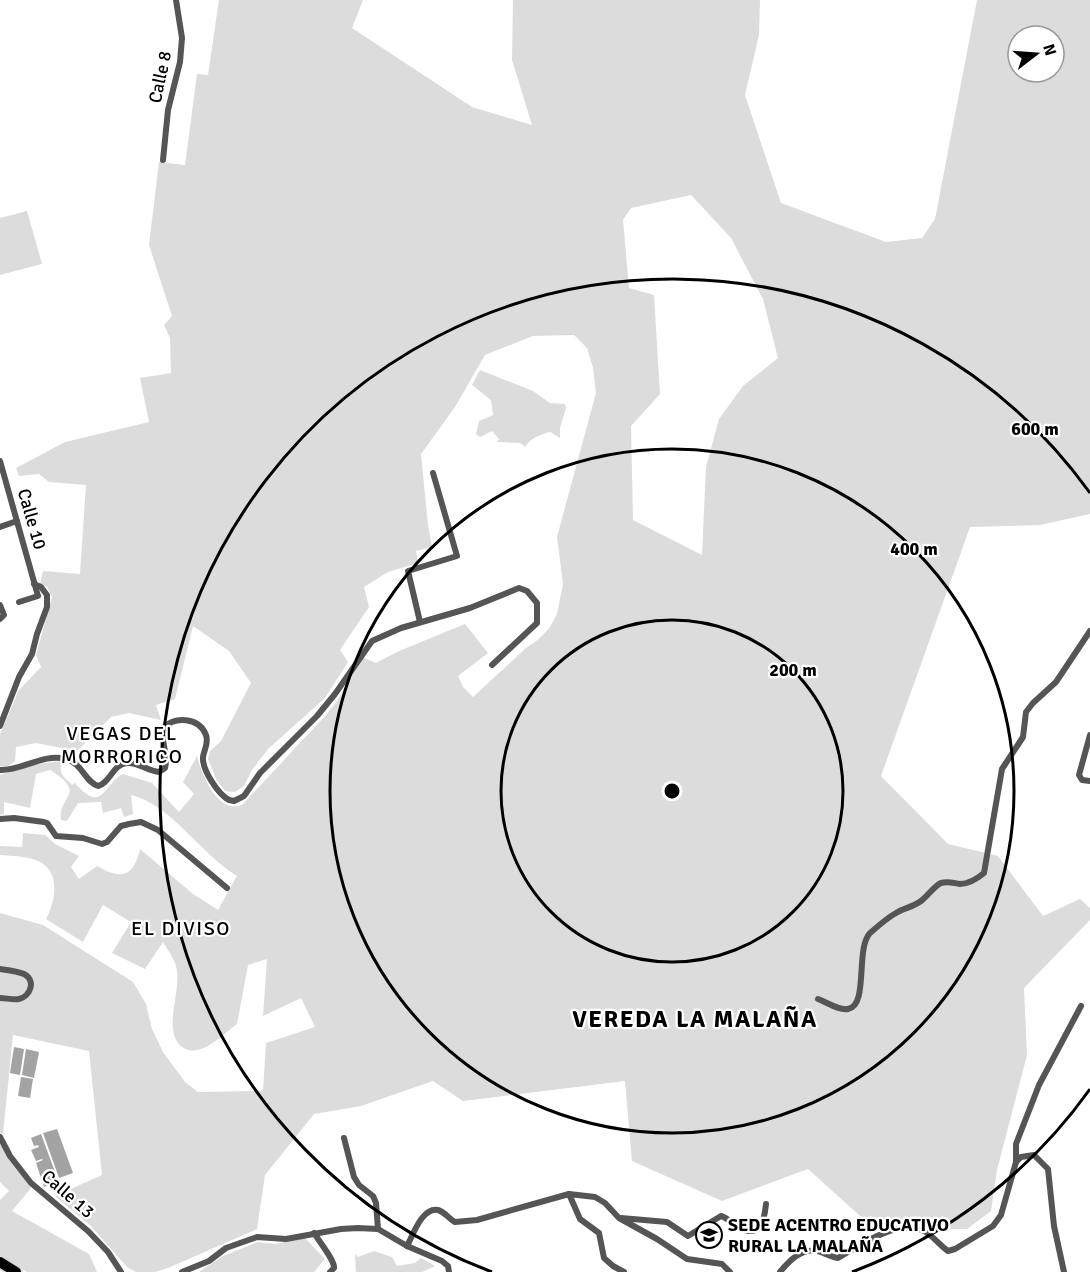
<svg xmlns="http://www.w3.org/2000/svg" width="1090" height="1272" viewBox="0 0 1090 1272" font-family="Signika,sans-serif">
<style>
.green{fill:#dcdcdc;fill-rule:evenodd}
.water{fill:#a3a3a3}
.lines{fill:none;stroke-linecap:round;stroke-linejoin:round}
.trunk-casing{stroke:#dbdbdb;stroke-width:14}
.minor{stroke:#555;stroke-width:6}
.trunk{stroke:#000;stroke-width:10}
.ring{fill:none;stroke:#000;stroke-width:3}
.labels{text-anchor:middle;stroke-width:4.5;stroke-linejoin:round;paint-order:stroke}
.street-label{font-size:18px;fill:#000;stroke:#fff}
.poi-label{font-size:18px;font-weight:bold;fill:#000;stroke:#fff;text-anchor:start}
.neighbourhood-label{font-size:20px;letter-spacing:1.5px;fill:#000;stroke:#fff}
.district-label{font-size:24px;font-weight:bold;letter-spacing:1.5px;fill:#000;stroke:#fff}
.centre{fill:#000;stroke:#fff;stroke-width:3}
.ring-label{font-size:18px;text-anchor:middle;font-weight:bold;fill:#000;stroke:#fff;stroke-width:4.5;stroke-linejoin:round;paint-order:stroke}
</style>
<rect width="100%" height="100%" fill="#fff"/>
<g class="green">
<path d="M219,0H363L352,28L472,107L532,125L512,60L513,0H760L759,35L745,95L781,203L886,242L922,238L935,219L977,0H1090V514L1040,525L970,527L881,776L948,844L998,856L1043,916L1080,899L1090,908V920L1024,988L1027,1055L997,1170L991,1211L967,1229H946L920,1217L869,1224L808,1169L722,1201L632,1161L625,1081L463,1101L433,1081L361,1106L314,1114L265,1175L257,1229L168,1268L155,1272H136L127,1267L91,1226L55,1196L102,1175L89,1051L13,1035L3,1134L0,1133V913L43,925L133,982L146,1004L152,1029L163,1052L185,1082L198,1092L263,1091L266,1043L315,1027L301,998L263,1016L267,959L248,965L237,1024C223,1034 200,1060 182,1047C161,1030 183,990 176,966C174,958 167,949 163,942L145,969L112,953L131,922L103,905L83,942L46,919C56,901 61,871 38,861C26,856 13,856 0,855V846L22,847L23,833L45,835L55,844L79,856L71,867L79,879L97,866C121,880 134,877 140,849L193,894L218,910L237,876C202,855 169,803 131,795L133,814L124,817L121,808L103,813L101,802L78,803L67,821L61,820C57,796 89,794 50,770L36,774L30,808L4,802V814L0,815V775L36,764L63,761C57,773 64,777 72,785L75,783C103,815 102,785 123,774L152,783L179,812L194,794L183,782L197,756C202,775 217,814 242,805L326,715L337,701L362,657L376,663L399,651L465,624L488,653L458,676L463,687L473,697L526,648L539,639L550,627L557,614L563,584L557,537L596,393L593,368L587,348L574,335L533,336L485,355L455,407L421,454L428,525L432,547L416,551L418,563L388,572L364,587L369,607L340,650L348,662L325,698L268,749L252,770L244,786L235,792L225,791L216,779L208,759L210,751L221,741L251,683L229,651L193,626L175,699L156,705L161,720L129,713L111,717L77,751L36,743L16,747L15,761L7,767L0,766V734L19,690L41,667L36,655L52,597L47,587L40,584L43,571L80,574L86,485L49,482L39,474L19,476L16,468L65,442L149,422L140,378L171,373L170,338L164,325L172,316L149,245L159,162L185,165L197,74L208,75ZM1018,36H1054V72H1018ZM691,195L731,238L763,299L778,358L743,386L719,419L706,467L702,555L633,520L631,426L660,394L654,295L629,288L623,220L631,208Z"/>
<polygon points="27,211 42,264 0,275 0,218"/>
<path d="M480,370L533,391L550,403L565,404L566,408L560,428V438L550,432C539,435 532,437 525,447L520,443L497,442L499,439L492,431L480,437L476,434L479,421L493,415L491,400L472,385Z"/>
<polygon points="0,1144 31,1188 12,1211 89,1254 97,1272 27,1272 0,1255 0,1200 9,1191 0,1182"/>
<polygon points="305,1238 325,1259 314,1272 199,1272 223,1256 258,1242 275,1244"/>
<polygon points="374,1251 392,1257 397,1266 415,1263 421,1258 435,1266 422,1272 356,1272 355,1254 358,1257"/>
</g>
<g class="water">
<polygon points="14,1047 24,1049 20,1075 10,1073"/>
<polygon points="26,1049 39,1052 34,1078 22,1075"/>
<polygon points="21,1077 33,1079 30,1098 18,1096"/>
<polygon points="57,1129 73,1173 59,1178 43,1133"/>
<polygon points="41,1134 58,1180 44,1187 36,1163 43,1160 42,1159 36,1161 31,1150 39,1147 38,1145 34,1146 31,1138"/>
</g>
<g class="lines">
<defs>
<polyline id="trunk" points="0,1262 16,1272"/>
</defs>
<use href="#trunk" class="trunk-casing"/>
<g class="minor">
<polyline points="163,160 168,110 180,62 182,38 176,0"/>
<polyline points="0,461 38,596 19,602"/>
<polyline points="0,527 17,521"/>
<polyline points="0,605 4,615 0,619"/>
<polyline points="420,622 408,571 457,556 433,473"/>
<polyline points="0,726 19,677 32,654 37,634 47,607 47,595 41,587 34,584"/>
<polyline points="1090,735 1079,775 1082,780 1090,781"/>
<path d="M0,770C22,771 43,753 66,759C82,763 85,782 98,786C110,783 113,764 127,763C138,762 148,771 159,772L165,768C169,754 160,741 163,728C175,716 199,717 206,735C209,744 204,749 203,757C202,770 218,794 229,800L234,801L244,796L260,773L317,716L335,694L372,641L401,628L470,608L519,588L527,591L537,603V623L492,665"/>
<polyline points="0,819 14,818 44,822 47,823 56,836 83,838 102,844 107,842 121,826 129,824 141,822 158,830 227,888"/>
<path d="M0,969C7,970 17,971 24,974C36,980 31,996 19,999C13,1000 6,998 0,998"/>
<path d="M818,999C826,1002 840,1011 848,1009C869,1005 855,949 870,933C878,926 887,918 896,913C904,908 913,907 921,901C928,896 933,887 941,883C948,881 953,883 960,884C969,884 978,878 984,873L1002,769L1023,737L1026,712L1033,703L1056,682L1090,631"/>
<polyline points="0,1137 10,1156 31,1183 88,1231 108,1252 121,1272"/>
<polyline points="344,1138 354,1177 359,1185 373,1196 376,1203 378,1229"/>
<polyline points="1016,1162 1016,1144 1039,1085 1081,1006"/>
<polyline points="569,1194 580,1219 599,1233 604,1258 613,1266 624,1272"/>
<path d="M621,1218L667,1222L688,1236L721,1216C728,1218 731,1223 737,1227C761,1239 764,1223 766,1204"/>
<path d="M314,1233C319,1241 335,1261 334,1268L330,1272"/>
<path d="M407,1246C413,1235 422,1207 438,1210C445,1212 449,1219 455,1222L477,1220L569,1194L595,1197L605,1203L619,1218L657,1239L687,1259L722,1264L730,1272"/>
<polyline points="182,1272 209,1261 226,1248 257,1237 286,1239 341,1229 358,1228 378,1229 407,1246 442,1261 448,1266 449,1272"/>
<path d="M780,1272C789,1261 801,1248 818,1251C825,1253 830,1257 838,1258C858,1246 898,1219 922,1230C932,1234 939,1245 948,1251L955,1249L993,1226L1001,1215L1016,1162L1021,1157L1034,1155L1048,1169L1054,1226L1064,1272"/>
</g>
<use href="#trunk" class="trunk"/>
</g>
<g class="ring">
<circle cx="672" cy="791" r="171"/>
<circle cx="672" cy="791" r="342"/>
<path d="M1090 1089A513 513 0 0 1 852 1272M492 1272A513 513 0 1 1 1090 493"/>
</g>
<defs>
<symbol id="school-ring" viewBox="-11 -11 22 22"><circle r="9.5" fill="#fff" stroke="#000" stroke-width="1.5"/><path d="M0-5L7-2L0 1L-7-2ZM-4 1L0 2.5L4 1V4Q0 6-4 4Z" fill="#000"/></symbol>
</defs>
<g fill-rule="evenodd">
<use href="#school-ring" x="694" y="1220" width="30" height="30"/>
</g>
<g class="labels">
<g class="street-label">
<text transform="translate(160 77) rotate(-78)" y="6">Calle 8</text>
<text transform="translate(32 519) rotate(74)" y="6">Calle 10</text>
<text transform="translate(68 1194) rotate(41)" y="6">Calle 13</text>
</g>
<g class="poi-label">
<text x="728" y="1231">SEDE ACENTRO EDUCATIVO<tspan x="728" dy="21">RURAL LA MALAÑA</tspan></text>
</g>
<g class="neighbourhood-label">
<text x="122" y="740">VEGAS DEL<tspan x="122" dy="23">MORRORICO</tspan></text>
<text x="181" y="935">EL DIVISO</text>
</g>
<g class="district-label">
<text x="695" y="1027">VEREDA LA MALAÑA</text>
</g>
</g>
<circle cx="672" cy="791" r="9" class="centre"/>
<g class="ring-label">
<text x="1035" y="435">600 m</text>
<text x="914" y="555">400 m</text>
<text x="793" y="676">200 m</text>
</g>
<g transform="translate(1036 54) rotate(73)"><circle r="28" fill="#ffffff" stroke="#999999" stroke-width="1.5"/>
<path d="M0-4.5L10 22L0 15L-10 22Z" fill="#000000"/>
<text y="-9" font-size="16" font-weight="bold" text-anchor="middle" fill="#000000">N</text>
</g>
</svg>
